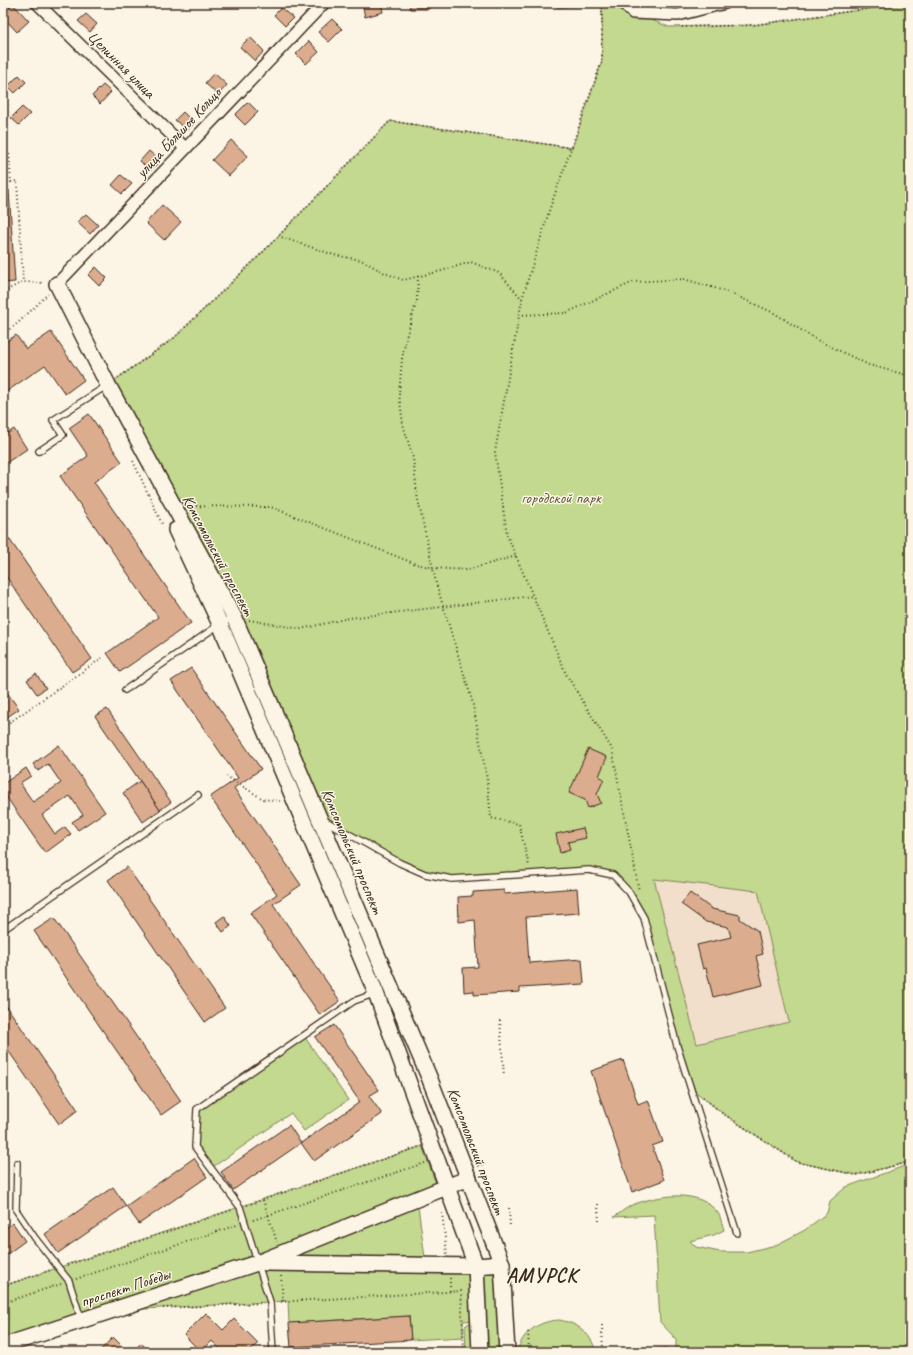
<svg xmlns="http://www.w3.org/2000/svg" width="913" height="1355" viewBox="0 0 913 1355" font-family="Caveat,sans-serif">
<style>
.built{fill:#f2dfcb}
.green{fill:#c2d98f;stroke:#7e8256;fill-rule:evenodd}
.building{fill:#dcac8e;stroke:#3b2a1e}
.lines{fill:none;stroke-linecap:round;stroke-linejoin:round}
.lane-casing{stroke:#3b2a1e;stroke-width:8}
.street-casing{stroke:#3b2a1e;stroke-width:14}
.secondary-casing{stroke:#3b2a1e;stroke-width:18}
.path{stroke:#3b2a1e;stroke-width:2;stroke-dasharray:1 3;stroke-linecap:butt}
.lane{stroke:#fcf5e5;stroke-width:5.5}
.street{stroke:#fcf5e5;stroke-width:11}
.secondary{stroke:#fcf5e5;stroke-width:15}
.labels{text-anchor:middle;stroke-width:3;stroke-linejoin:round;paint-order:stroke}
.street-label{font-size:16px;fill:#3b2a1e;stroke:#fcf5e5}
.park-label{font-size:16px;fill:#5d563a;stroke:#fcf5e5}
.district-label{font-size:20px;font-weight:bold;letter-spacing:1px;fill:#3b2a1e;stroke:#fcf5e5}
</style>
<rect width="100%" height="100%" fill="#fcf5e5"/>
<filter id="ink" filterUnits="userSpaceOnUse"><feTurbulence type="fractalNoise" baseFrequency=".025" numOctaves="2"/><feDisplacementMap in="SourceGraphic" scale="8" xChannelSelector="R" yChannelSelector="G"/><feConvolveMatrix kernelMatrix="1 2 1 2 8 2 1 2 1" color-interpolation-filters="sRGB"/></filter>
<g filter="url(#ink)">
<polygon class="built" points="654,879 758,891 789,1022 697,1044"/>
<g class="green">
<path d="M602,3H623L633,13L669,27L753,25L910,3V1162L856,1175L797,1162L722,1113L696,1092L677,1046L644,918L629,892L613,875L589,870L452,879L425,874L319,817L234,617L108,385L174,338L260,255L390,121L572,148L602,61ZM654,879L758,891L789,1022L697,1044Z"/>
<polygon points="304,1036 348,1100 304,1131 291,1113 210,1169 195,1147 197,1109"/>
<path d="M422,1146L438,1189L417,1199L426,1265L476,1266L479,1320L463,1321V1337L411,1340L409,1316L289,1323L288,1301L144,1309L10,1352H3V1286ZM299,1246L303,1262H281Z"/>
<path d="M910,1164V1352H676V1339L660,1322L654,1215L614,1217C620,1213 626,1208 632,1205C658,1195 699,1188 718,1213C721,1217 722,1225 724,1230L714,1235L690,1241L696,1247L720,1252H747L776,1245L805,1230L827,1213L830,1201L846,1187Z"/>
<polygon points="487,1272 492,1272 495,1276 499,1352 488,1352 484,1277"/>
<path d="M559,1320C578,1323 591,1333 596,1352H517C522,1332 539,1321 559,1320Z"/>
<polygon points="471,1322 474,1323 479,1352 466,1352 465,1329 465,1326"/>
</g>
<g class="building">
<polygon points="362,3 381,3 383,12 365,17"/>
<polygon points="409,3 429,3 429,9 410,9"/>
<polygon points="459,3 478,3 478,6 460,8"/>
<polygon points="518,3 531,3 531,6 519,7"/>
<polygon points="556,3 582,3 582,6 557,7"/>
<polygon points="13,4 29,21 17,32 3,17 3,14"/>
<polygon points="281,8 293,18 285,26 274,15"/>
<polygon points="86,14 97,24 90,32 78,21"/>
<polygon points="332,19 342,29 329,42 318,32"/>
<polygon points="250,37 264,51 255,61 240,47"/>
<polygon points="309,41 319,52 306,64 296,54"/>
<polygon points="214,73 227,85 218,95 205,83"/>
<polygon points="19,75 26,82 15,93 8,86"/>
<polygon points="103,85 111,92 100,104 92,96"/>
<polygon points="248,102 258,112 245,125 235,115"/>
<polygon points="22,107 30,114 19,125 11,118"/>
<polygon points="183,112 194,123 187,131 175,120"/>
<polygon points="231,140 248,156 229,176 212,160"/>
<polygon points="149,151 160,161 150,171 140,161"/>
<polygon points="121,175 132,184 122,194 112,185"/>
<polygon points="9,190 15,282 3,283 3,191"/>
<polygon points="162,205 181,222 164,240 146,223"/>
<polygon points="86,214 98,225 90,234 77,222"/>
<polygon points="96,267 107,278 99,286 88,275"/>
<polygon points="51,332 84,380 65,394 45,365 3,394 3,344 16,335 26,349"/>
<polygon points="89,414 122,462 94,482 191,623 120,672 107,653 158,617 60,476 88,456 69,428"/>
<polygon points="3,426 8,433 14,429 27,449 3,465"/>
<polygon points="3,530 92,659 72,672 3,572"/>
<polygon points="191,668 261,769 234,788 301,885 273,904 340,1001 320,1015 250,913 277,894 210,797 238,778 171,681"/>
<polygon points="36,674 46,688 37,694 27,680"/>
<polygon points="3,687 19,709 3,720"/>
<polygon points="107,709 171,802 160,810 95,716"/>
<polygon points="59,745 105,812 78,830 72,822 83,815 70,796 42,815 55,834 65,827 71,834 45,853 3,792 3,784 26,768 31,776 20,783 33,802 61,783 48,764 38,771 33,764"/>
<polygon points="588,749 607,757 599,776 604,779 597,794 601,803 588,808 585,800 569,793"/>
<polygon points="140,781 160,810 143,822 123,793"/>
<polygon points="583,828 586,838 568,842 570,850 560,853 556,834"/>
<polygon points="127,867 225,1008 205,1022 108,880"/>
<polygon points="577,888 579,913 526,917 529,963 582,959 584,984 520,988 520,992 474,995 474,991 464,992 463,968 478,967 475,920 459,922 458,897 473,896 473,892 504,890 504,894"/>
<polygon points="690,893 712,909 740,915 740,919 758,931 763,954 756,956 763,985 713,997 706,968 703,969 697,945 731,937 728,927 706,922 681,904"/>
<polygon points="224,916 231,926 223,932 216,922"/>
<polygon points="54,918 181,1101 161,1115 34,931"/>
<polygon points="3,1001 78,1110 59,1124 3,1043"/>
<polygon points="334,1025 379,1090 369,1096 382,1114 314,1161 301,1143 360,1102 315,1037"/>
<polygon points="623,1060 638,1104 648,1100 663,1142 652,1146 664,1180 632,1192 591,1071"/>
<polygon points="289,1125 301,1143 233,1190 221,1172"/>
<polygon points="194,1158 207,1177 139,1224 126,1206"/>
<polygon points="113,1187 126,1206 58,1253 45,1234"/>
<polygon points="13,1223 25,1241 3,1257 3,1230"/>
<polygon points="206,1313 223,1330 234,1319 258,1343 249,1352 223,1352 212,1341 201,1352 184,1335"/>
<polygon points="409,1316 411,1340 291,1347 289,1323"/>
<polygon points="113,1337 128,1352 99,1352"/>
<polygon points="141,1343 150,1352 133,1352"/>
<polygon points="667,1348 668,1352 643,1352 643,1350"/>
</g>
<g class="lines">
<defs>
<g id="lane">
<polyline points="39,451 63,435 53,420 108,385"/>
<polyline points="125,690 220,624 234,617"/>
<polyline points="324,820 400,863 425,874 452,879 589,870 613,875 629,892 644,918 677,1046 737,1233"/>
<polyline points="3,930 198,795"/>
<polyline points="17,1163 16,1210 35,1238 69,1281 81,1319"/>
<polyline points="273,1352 270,1302 240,1207 195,1147 197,1109 354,1001 376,993"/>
</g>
<g id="street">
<polyline points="37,3 185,148"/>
<polyline points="623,3 633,13 678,15 725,3"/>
<polyline points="57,284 324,3"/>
</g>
<g id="secondary">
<polyline points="57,284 108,385 234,617 429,1077 502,1264 507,1352"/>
<polyline points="176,530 220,624 376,993 476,1266 480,1352"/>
<polyline points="266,1263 476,1266 502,1264"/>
<polyline points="3,1346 257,1263 469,1178"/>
</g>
</defs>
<use href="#lane" class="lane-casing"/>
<use href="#street" class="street-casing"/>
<use href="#secondary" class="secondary-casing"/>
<g class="path">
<polyline points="602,3 602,61 550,208 522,299 495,452 507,535 566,674 612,749 639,891"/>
<polyline points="682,27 753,25 908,3"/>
<polyline points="3,152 9,152 11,182 17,181 23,282"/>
<polyline points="278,236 334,255 361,260 385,273 403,280 441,271 471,262 499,273 522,299"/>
<polyline points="418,276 417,300 407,334 402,359 399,394 403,424 413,458 417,495 436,583 472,700 487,779 491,818 519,824 529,866"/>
<polyline points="3,292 23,282 44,283"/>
<polyline points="519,315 566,313 633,282 684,279 728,292 774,313 817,340 869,365 910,376"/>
<polyline points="3,334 18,323 48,294"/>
<polyline points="118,378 174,338 260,255 390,121 572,148"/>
<polyline points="133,461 163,526"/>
<polyline points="188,506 271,507 416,564 434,568 467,570 516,556"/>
<polyline points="249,620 301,629 349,618 533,596"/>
<polyline points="3,727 102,658"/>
<polyline points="226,776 263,799 280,801"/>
<polyline points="500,1020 504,1076"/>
<polyline points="703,1097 722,1113 797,1162 856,1175 910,1162"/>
<polyline points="478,1166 484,1164"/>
<polyline points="263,1200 277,1242"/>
<polyline points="598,1204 599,1222"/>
<polyline points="247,1205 419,1147"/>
<polyline points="509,1208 510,1226"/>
<polyline points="442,1213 447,1254"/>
<polyline points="253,1220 425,1163"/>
<polyline points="67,1265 232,1210"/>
<polyline points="281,1276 283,1301"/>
<polyline points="450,1278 450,1292"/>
<polyline points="76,1279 237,1225"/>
<polyline points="3,1286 51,1270"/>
<polyline points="277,1302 461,1291 464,1352"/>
<polyline points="3,1303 61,1284"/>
<polyline points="163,1308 263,1303"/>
<polyline points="602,1325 603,1352"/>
<polyline points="528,1328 529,1352"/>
</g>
<use href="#lane" class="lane"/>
<use href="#street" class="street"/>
<use href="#secondary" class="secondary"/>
</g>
</g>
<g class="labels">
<g class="street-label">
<text transform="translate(122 64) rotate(45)" y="6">Целинная улица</text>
<text transform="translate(178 132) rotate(-47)" y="6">улица Большое Кольцо</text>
<text transform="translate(219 555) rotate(62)" y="6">Комсомольский проспект</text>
<text transform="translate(353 851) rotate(67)" y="6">Комсомольский проспект</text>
<text transform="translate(477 1151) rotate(69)" y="6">Комсомольский проспект</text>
<text transform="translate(125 1287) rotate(-18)" y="6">проспект Победы</text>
</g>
<g class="park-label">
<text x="561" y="503">городской парк</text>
</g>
<g class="district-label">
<text x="542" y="1282">АМУРСК</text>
</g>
</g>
<rect width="913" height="1355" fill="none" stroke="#fcf5e5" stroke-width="16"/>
<rect x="8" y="8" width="897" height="1339" fill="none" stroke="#3b2a1e" stroke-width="1.5" filter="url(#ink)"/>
</svg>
